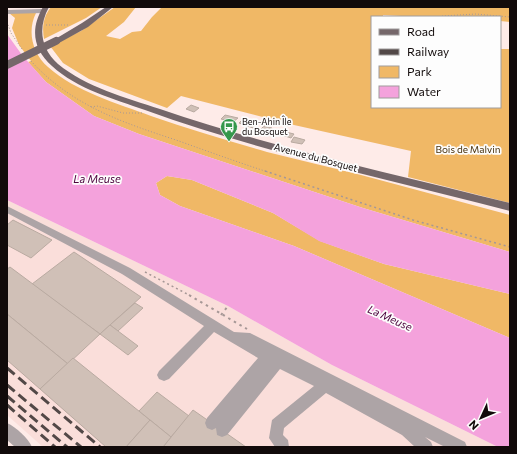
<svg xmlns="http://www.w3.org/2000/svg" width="517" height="454" viewBox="0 0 517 454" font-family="Commissioner,sans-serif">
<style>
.built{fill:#fadeda}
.green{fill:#f0b866}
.water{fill:#f4a2dc}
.building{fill:#d0c0b7;stroke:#b9aaa1}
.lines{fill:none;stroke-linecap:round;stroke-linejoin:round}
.path-far2{stroke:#a69796;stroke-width:1;stroke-dasharray:1 2;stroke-linecap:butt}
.path-far1{stroke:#a69796;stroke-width:1.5;stroke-dasharray:2 3;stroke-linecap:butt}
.path{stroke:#a69796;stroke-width:2;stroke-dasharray:2.5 4;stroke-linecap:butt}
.minor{fill:#ada4a6;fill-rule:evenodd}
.major{fill:#75676a;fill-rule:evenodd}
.rail{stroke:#524847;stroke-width:3;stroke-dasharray:10 5;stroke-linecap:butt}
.major-bridge{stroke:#75676a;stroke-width:8}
.labels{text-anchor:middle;stroke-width:3.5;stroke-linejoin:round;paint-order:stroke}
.far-poi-label{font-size:9px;fill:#110a0a;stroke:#fdfdfd;text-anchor:start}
.park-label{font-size:10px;fill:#462f0a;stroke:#fdfdfd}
.street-label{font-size:10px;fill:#110a0a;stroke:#fdfdfd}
.water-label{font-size:11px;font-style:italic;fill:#4d043e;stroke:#fdfdfd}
</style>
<rect width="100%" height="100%" fill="#feebe8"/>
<polygon class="built" points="7,200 228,306 332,365 498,447 43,447 7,415"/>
<g class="green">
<path d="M51,7H102L86,18L44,39C42,27 43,17 51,7Z"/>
<polygon points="115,7 136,7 124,22 106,36 120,39 132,32 141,31 152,17 162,7 510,7 510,22 500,21 500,17 420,17 383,15 383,17 372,17 372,107 500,107 500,49 510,49 510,203 408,177 411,151 294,125 181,96 167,108 89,79 63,63 50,46 81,31"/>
<path d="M9,13H36C27,31 32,53 48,67C76,92 117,103 151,116C189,129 228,141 267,152C298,160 330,167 361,175C411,188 460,202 510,215V252L363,208L139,134L94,116L46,82L28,62L31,61L19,45L12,28L15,18Z"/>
<polygon points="167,176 192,180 273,213 320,241 384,264 510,294 510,338 294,246 180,206 160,195 156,183"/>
</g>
<polygon class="water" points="7,34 22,55 46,82 94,116 139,134 363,208 510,252 510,294 384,264 319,241 273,213 192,180 167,176 156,183 160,195 180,206 294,246 510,338 510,447 498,447 332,365 228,306 7,200"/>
<g class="building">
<polygon points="191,105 199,108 194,112 186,109"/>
<polygon points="225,115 238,118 233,122 221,119"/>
<polygon points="243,119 257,123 253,128 239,123"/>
<polygon points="264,126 272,128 269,132 260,130"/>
<polygon points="282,131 294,134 291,138 279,134"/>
<polygon points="294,137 305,140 302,144 291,142"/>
<polygon points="13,220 52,240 31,258 7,245 7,225"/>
<polygon points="74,252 141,297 100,334 32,284"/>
<polygon points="10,267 100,334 68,364 7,314 7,269"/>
<polygon points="135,303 143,308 118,331 110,325"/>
<polygon points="7,314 68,364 40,389 7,360"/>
<polygon points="110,325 138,346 128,355 100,334"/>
<polygon points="73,358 150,420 126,447 106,447 40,389"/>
<polygon points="157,392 189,416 171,437 139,411"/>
<polygon points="193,410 246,447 163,447"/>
<polygon points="150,420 171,437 163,447 126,447"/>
</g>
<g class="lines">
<g class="path-far2">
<polyline points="442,16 476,14 510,17"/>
<polyline points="7,22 11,33 22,49"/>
<polyline points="46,25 70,25"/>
<path d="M31,61C71,105 121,122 176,140C207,151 237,162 268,172"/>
<polyline points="91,107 97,106 123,113 142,113"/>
</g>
<g class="path-far1">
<polyline points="265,171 413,220 510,247"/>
<polyline points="145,272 191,296"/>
</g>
<g class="path">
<polyline points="189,295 247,329"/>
<polyline points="221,315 228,306"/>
</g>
<g class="minor">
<polygon points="7,10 43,9 46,11 43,13 7,14"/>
<polygon points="7,206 130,268 234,332 250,333 465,442 467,447 445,447 425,437 431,442 433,447 415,447 402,435 326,393 284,428 283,435 288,440 289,447 275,447 269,438 272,420 314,386 280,369 227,435 222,437 217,435 216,428 212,430 207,428 205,423 207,418 258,358 214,332 169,379 164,381 159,379 157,375 159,371 204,326 122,274 7,213"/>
<path d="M7,423C16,427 28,438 32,447H15L7,440Z"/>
</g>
<g class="major">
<path d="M43,7H49C38,27 40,48 58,64C86,87 126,98 160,109C274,148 393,174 510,203V211C388,179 264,153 145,110C114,99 77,89 52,66C33,49 30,29 43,7Z"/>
<polygon points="106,7 113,7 88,27 59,43 53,43 52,41 82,23"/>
</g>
<g class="rail">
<polyline points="7,368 100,447"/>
<polyline points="7,385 81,447"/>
<polyline points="7,396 67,447"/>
<polyline points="7,405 55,447"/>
</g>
<polyline class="major-bridge" points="7,65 56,41"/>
</g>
<defs>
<symbol id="bus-pin" viewBox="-11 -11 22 30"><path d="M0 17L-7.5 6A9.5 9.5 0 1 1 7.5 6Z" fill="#35974b" stroke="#fdfdfd"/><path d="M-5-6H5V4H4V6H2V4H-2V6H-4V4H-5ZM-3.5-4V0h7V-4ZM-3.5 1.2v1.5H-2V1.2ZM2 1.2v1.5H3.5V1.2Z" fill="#fff"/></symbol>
</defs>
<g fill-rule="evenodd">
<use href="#bus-pin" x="219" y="117" width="20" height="27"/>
</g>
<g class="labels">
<g class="far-poi-label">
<text x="242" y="125">Ben-Ahin Île<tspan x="242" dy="10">du Bosquet</tspan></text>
</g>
<g class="park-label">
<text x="468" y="153">Bois de Malvin</text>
</g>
<g class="street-label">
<text transform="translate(316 157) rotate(15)" y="4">Avenue du Bosquet</text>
</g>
<g class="water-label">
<text x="97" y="183">La Meuse</text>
<text transform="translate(390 318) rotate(24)" y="4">La Meuse</text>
</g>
</g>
<rect width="517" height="454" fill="none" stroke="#110a0a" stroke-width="16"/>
<rect x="371" y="16" width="130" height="92" fill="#fdfdfd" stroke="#9f9c9c"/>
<rect x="379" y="29" width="20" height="6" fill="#75676a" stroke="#9f9c9c"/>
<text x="407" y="36" font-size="12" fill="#110a0a">Road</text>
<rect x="379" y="49" width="20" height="6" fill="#524847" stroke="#9f9c9c"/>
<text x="407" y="56" font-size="12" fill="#110a0a">Railway</text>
<rect x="379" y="66" width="20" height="12" fill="#f0b866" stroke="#9f9c9c"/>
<text x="407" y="76" font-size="12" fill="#110a0a">Park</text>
<rect x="379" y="86" width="20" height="12" fill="#f4a2dc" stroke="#9f9c9c"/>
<text x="407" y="96" font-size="12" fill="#110a0a">Water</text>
<g transform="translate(481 418) rotate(226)" stroke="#fdfdfd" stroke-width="3" paint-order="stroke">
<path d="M0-3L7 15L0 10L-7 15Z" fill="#110a0a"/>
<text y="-6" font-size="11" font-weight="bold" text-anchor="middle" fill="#110a0a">N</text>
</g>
</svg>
